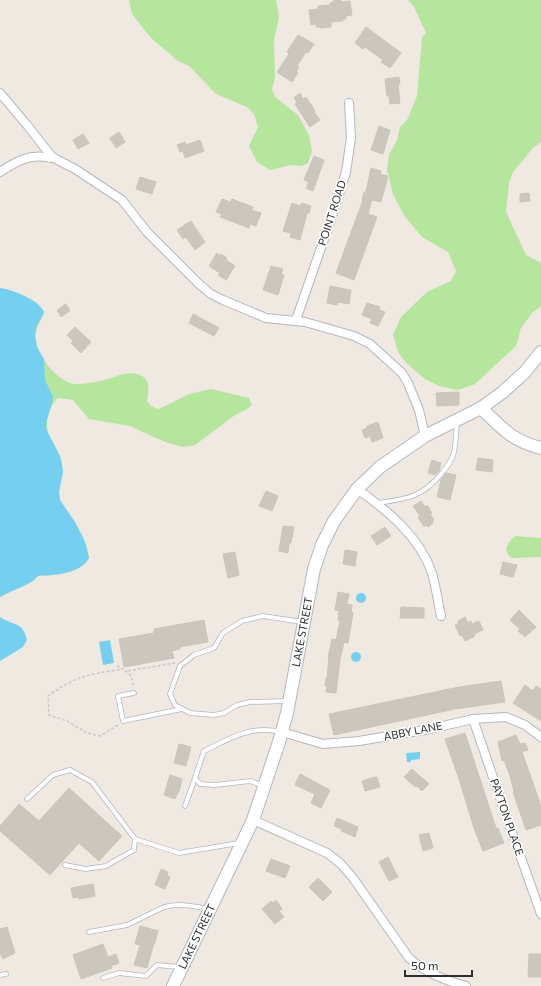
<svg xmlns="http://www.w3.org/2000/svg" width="541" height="986" viewBox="0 0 541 986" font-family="Commissioner,sans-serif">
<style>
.green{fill:#b6e59e}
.water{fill:#75cff0}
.building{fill:#cbc7bf;stroke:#cbc5ba}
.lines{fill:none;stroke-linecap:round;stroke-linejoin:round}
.service-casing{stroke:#b4b7c1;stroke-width:5.5}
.minor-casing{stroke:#b4b7c1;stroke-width:10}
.secondary-casing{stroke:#b4b7c1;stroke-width:14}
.path{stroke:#c9c9c9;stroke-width:1.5;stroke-dasharray:3 2;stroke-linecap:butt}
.service{stroke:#fff;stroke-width:4}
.minor{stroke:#fff;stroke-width:8}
.secondary{stroke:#fff;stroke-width:12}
.labels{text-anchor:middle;stroke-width:3.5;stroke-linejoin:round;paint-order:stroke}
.street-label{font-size:11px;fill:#2e2e2e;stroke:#fff}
</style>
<rect width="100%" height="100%" fill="#efe9e1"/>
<g class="green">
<polygon points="129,0 276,0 279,17 274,40 275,78 272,89 275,97 298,115 309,135 312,151 308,163 302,166 291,165 270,170 257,162 249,146 258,127 254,114 247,107 216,94 189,66 178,61 150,37 132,14"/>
<polygon points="408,0 541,0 541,142 533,148 513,172 509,183 506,212 526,255 541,263 541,306 532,313 521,328 516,346 475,384 458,390 439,386 425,379 406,363 398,352 393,335 401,317 427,292 451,281 456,271 448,252 422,237 405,217 393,194 387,170 389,155 397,140 400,127 407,120 417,96 422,37 426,33 414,7"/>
<path d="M0,288C11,290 43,301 44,314C34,332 32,338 42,357C48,367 61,382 74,384C80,385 97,382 104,380C116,377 130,369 142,376C151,381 148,393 147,401L151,406L159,409L189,394L211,389L249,398L252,405L247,409L235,415L195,445L183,447L165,442L130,426L89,419L73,400L58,398C53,403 51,406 49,413C41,436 59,444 62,465C64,477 56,489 60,501C63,509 70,515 74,521C81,532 88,545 89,558C82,571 64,574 51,575C47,576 42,575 38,576C36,577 34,581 31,582C21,588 10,591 0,597Z"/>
<path d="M516,536L541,538V557L513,558L509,556L506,550C508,544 510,539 516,536Z"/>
</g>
<g class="water">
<path d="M0,288C13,290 38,299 44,312L36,328L35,335L37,347L44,359L45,380L53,397L52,404L47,419L46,429L60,456L62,464L63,472L59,492L60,500L75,522L85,542L89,558C82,571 64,574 51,575C47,576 42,575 38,576C36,577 34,581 31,582C21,588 10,591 0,597Z"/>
<circle cx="361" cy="598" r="5"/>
<path d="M0,617C13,626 23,621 27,640L23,647L0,661Z"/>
<polygon points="110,640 114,663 103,665 99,642"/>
<circle cx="356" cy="657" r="5"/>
<polygon points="420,752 420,759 411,760 411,762 407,762 406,753"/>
</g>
<g class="building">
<polygon points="333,0 341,0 341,2 350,1 352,15 346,16 346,19 343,19 343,21 331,22 331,27 320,28 320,27 316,27 316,24 311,25 309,10 318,9 318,6 330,5 330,3 334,2"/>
<polygon points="366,27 401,53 390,68 381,62 383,60 365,47 363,49 355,43"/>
<polygon points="298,35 314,44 308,53 306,52 297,66 299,67 296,72 298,73 292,82 277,72 289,54 287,52"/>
<polygon points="399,77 400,84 398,84 400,103 390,104 389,96 387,96 385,79"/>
<polygon points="300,93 303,99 306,97 315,111 314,112 320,120 310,127 295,104 297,102 294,98"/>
<polygon points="379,126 390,130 383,154 371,150"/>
<polygon points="119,132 125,142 116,148 110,138"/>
<polygon points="83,134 89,143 78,149 73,140"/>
<polygon points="200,140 204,151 185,158 183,151 180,152 177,145 185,142 186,145"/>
<polygon points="314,156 324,160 313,191 306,188 309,182 304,180"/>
<polygon points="371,168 381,171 380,174 388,176 381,202 372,200 368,214 377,217 354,280 336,273 363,200 362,200 364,192 366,192"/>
<polygon points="140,177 156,182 152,194 136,189"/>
<polygon points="529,193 530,201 520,202 520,194"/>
<polygon points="222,199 231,202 232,199 253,207 251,210 261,213 256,226 250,224 249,228 220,217 222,214 216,212"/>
<polygon points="292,203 300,206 302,203 311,206 309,213 307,213 300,240 290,237 291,233 283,231"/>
<polygon points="191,221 205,242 195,250 186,237 183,239 177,230"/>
<polygon points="217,253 220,256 221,254 227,258 226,260 235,266 226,280 218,275 220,273 209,266"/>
<polygon points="271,266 283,269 281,274 284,275 278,295 263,290"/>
<polygon points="330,286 351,290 349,304 338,302 337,305 327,303"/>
<polygon points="367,303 380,307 379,310 385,312 378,326 370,323 372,319 362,315"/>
<polygon points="66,304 70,311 61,317 57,310"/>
<polygon points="193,314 219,328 214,336 189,323"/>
<polygon points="75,327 91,342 81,353 71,343 73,341 67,335"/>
<polygon points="459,392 459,405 437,406 436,393"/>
<polygon points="378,422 383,438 372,442 370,436 365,438 362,430 367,428 367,426"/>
<polygon points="478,458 493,460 492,472 476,470"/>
<polygon points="432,460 441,463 439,471 435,475 428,473"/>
<polygon points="446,473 456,475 450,500 437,497 441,480"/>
<polygon points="266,491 278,496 272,511 259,506"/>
<polygon points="421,501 425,507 427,505 432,513 430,514 434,520 432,521 433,523 428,527 426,525 424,527 418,517 420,516 413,506"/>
<polygon points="283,526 294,527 291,543 289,543 288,553 279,551"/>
<polygon points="385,527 391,536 377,545 371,536"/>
<polygon points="345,550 357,552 355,566 343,564"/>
<polygon points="235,552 239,575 228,578 223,554"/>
<polygon points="503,562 517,565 513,577 500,574"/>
<polygon points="338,592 349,594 347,604 352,605 351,612 353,613 348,643 344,642 340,660 336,693 326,692 327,686 325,686 326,678 327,678 329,658 328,658 332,639 336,640 340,621 338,620 339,611 335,610"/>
<polygon points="401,607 424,608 424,618 400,618"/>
<polygon points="519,610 536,627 525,637 518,631 520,629 510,620"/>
<polygon points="465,617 468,623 471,621 472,624 479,621 483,630 474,634 475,636 465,641 462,635 460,636 455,625 459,623 458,621"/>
<polygon points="204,620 208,642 180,647 180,649 172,651 174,658 124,667 119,639 154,633 154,629"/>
<polygon points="501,681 505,702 455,709 334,735 329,714 459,687"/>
<polygon points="525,685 533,691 536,686 541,689 541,721 513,703"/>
<polygon points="465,733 496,828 498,828 504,843 483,851 474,828 459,779 445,739"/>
<polygon points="516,735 520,744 525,743 528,750 522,752 539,800 541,808 541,825 526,830 513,792 514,791 510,776 504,760 502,761 498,742"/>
<polygon points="179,744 191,747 186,766 174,763"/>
<polygon points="412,769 429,784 422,791 417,786 415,787 404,777"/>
<polygon points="300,774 330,790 321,808 311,803 315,794 295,785"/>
<polygon points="170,775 182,779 179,792 178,792 175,799 164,795"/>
<polygon points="375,777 377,777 380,787 365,791 362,781"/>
<polygon points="69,788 122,836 99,861 79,843 50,875 0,831 0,826 19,804 39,821"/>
<polygon points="337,818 358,827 355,837 341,831 342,829 334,826"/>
<polygon points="429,833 433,848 423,851 419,835"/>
<polygon points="388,857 398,877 389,881 379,862"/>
<polygon points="271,859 290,866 285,878 266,871"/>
<polygon points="161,869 168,872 167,876 170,877 165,889 155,885"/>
<polygon points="318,878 332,892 323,901 309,887"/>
<polygon points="93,884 95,896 79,899 78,897 73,898 71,888"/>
<polygon points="276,900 282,909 279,911 284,917 275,924 262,909 271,901 273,903"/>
<polygon points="140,926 158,931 155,943 154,943 147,968 134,965 140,945 135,944"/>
<polygon points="7,927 15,953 3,959 0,953 0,929"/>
<polygon points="103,944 108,957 116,954 119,963 111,966 112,968 81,979 73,955"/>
<polygon points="529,954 541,954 541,977 528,977"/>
</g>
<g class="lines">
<defs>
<g id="service">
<path d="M377,503C406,499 422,498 442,473C447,467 452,461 454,452C456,443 456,432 457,422"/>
<polyline points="134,693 118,696 123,721 182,709"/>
<polyline points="287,701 250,702 237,705 224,713 214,715 190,713 175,705 170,694 180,666 194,655 214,648 223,633 242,621 263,616 302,622"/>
<path d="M264,786L250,781L215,785L200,784L195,778L204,751C231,738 250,725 281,732"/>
<polyline points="27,799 53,775 70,770 92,782 135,839 179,853 239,843"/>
<polyline points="185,806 195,778"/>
<polyline points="65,865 86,869 106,866 134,850 135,839"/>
<path d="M89,932L127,925L164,907C179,903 194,906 209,909"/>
<polyline points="0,975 6,974"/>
<polyline points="103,978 119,973 146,976 157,965 179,967"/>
</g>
<g id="minor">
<path d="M0,93L27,125L52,157L51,158C30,153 17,161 0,172"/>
<polyline points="52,157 75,169 122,200 147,232 199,284 211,294 223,300 266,318 305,322 354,336 370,344 402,373 408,383 419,410 425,436"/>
<polyline points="296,320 332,216 346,172 351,138 349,103"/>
<path d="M357,489C387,510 420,537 432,573C436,587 438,602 441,616"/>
<polyline points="473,719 508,821 541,914"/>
<polyline points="282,732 323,744 359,741 430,729 473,719 506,717 525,725 541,737"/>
<path d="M253,820L327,853L340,863L353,878L409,958C426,973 444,980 466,986"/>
</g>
<g id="secondary">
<path d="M481,408C502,428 512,441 541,448"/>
<path id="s1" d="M173,986L253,820L279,742L287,713L314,569L322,545L334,521L357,489L380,467L425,436L481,408L503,392L525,372L541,352"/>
</g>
</defs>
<use href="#service" class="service-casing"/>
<use href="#minor" class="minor-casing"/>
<use href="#secondary" class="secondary-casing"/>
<g class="path">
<polyline points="128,671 175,663"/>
<path d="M118,725L100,736L87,733L67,721L49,715L48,696C74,677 88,674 119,670L118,666C128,673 133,673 133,687"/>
</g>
<use href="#service" class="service"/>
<use href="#minor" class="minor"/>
<use href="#secondary" class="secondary"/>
</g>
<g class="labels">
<g class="street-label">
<text transform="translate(332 213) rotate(-72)" y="4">POINT ROAD</text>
<text dy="4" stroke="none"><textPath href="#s1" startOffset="379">LAKE STREET</textPath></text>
<text transform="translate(413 731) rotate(-11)" y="4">ABBY LANE</text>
<text transform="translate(507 817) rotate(71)" y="4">PAYTON PLACE</text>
<text dy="4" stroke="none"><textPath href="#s1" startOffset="55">LAKE STREET</textPath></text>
</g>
</g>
<path d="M405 970v6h67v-6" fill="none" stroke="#2e2e2e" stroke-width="2"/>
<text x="411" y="970" font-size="12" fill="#2e2e2e" stroke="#ffffff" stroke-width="3" paint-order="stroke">50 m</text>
</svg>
